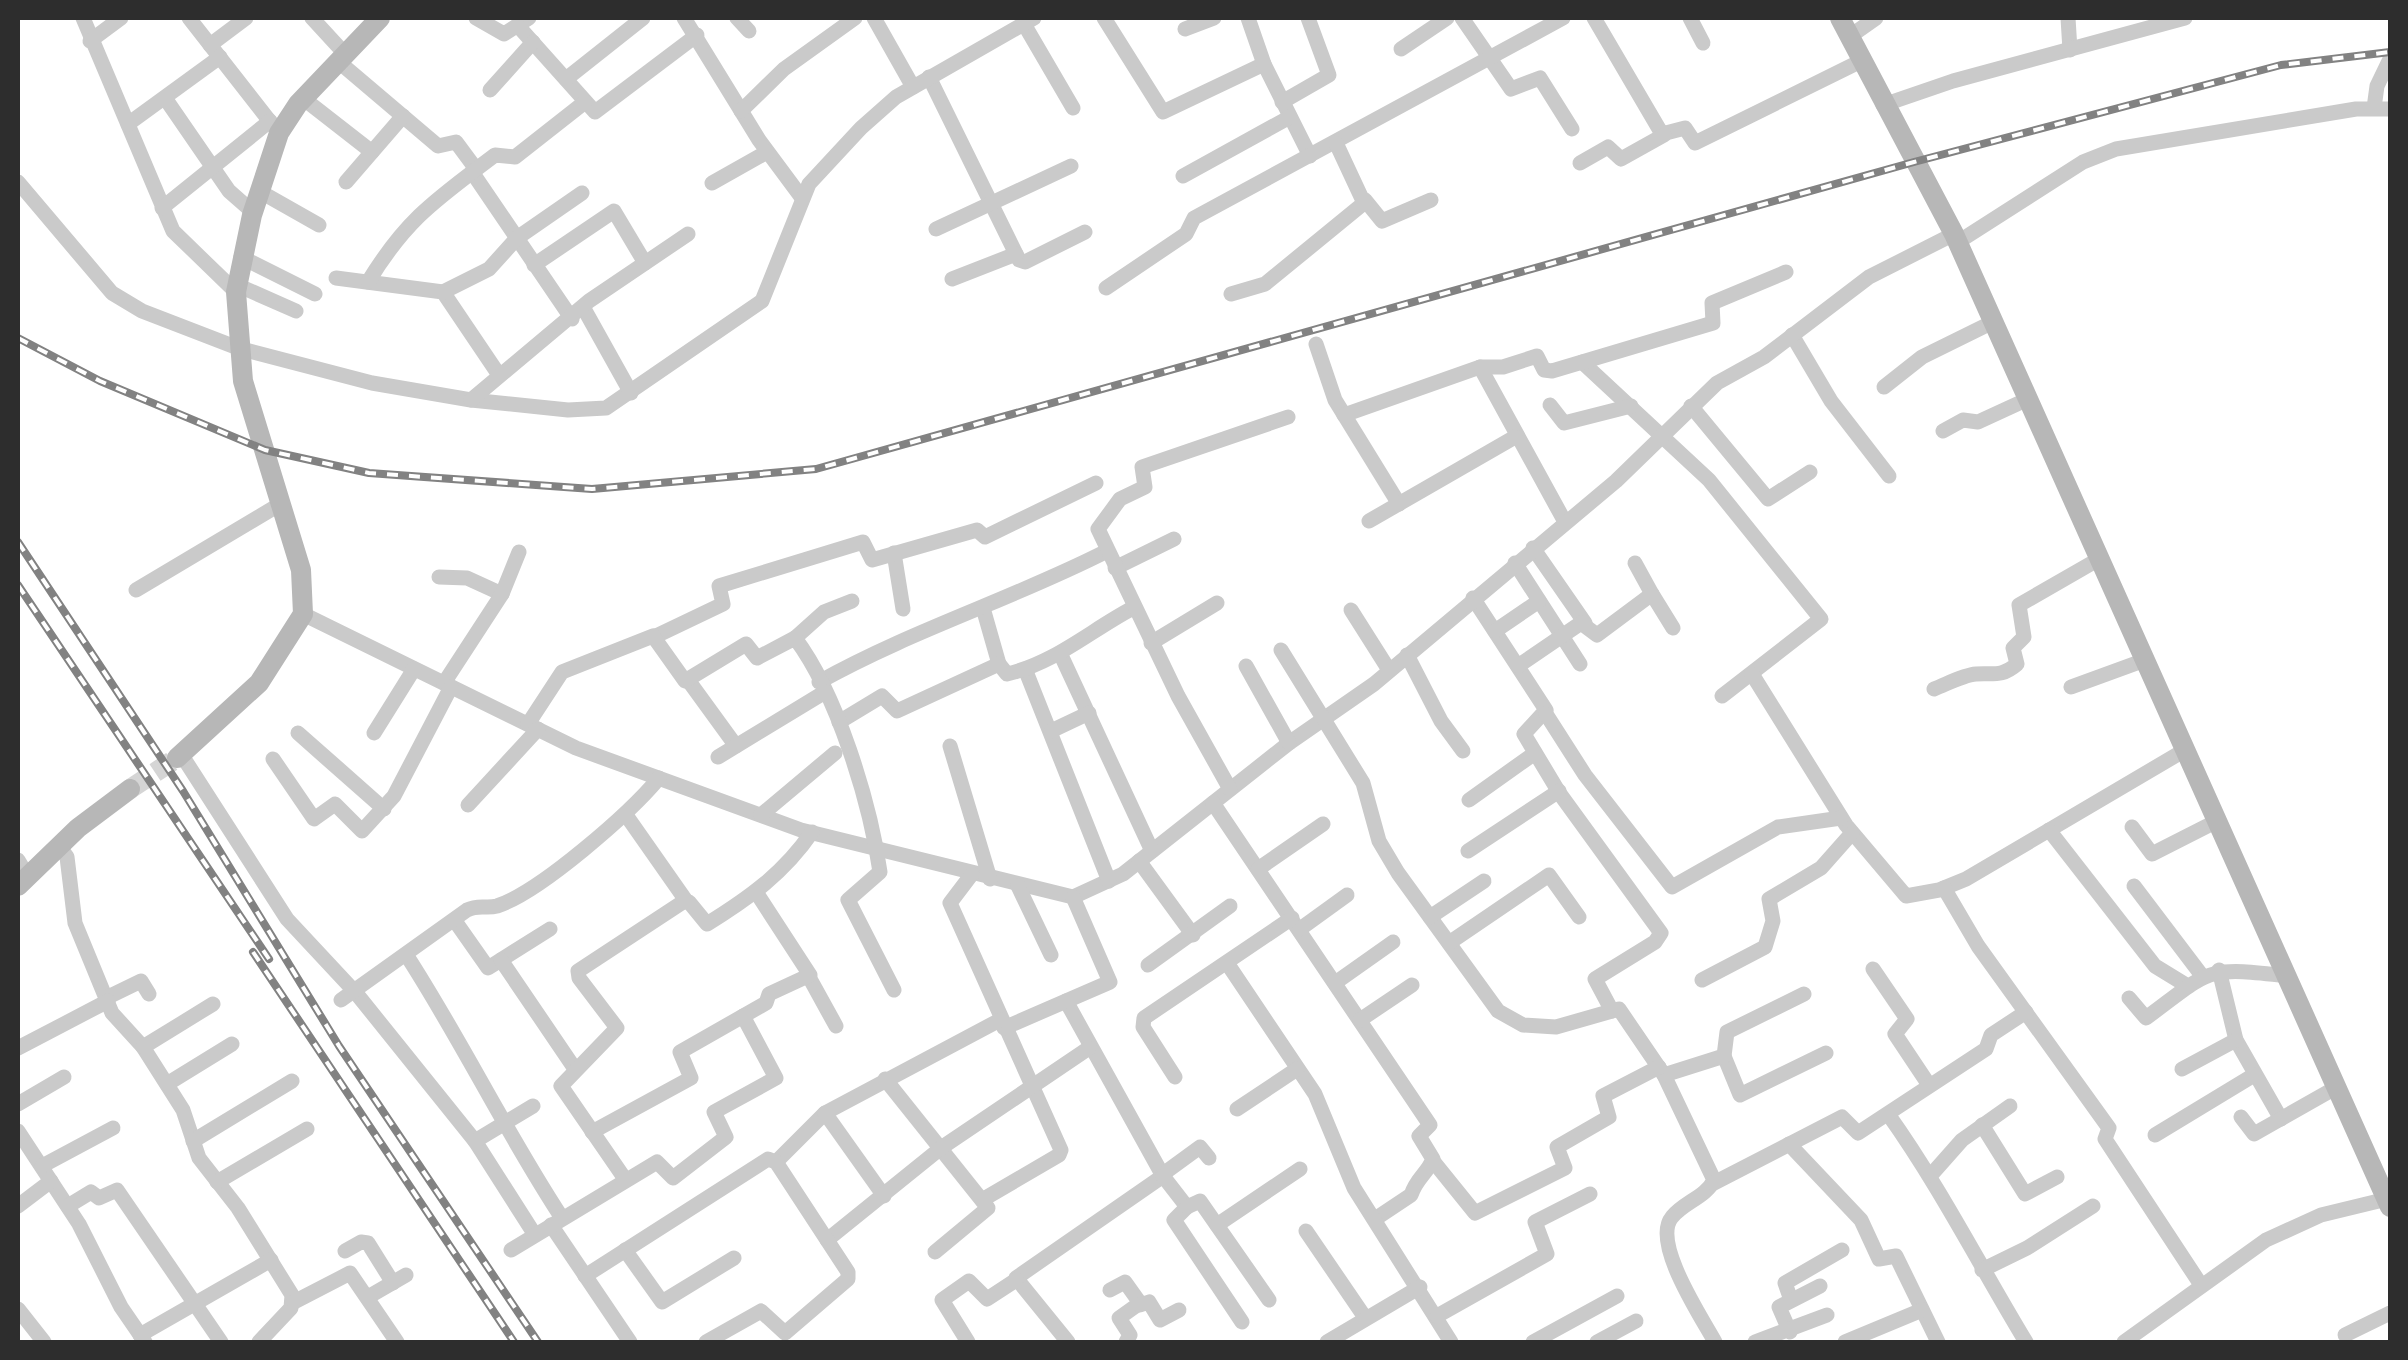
<svg xmlns="http://www.w3.org/2000/svg" width="2408" height="1360" viewBox="0 0 2408 1360" font-family="Jost,sans-serif">
<style>
.lines{fill:none;stroke-linecap:round;stroke-linejoin:round}
.secondary-tunnel{stroke:#d5d5d5;stroke-width:20;stroke-dasharray:20 10;stroke-linecap:butt}
.street{stroke:#cacaca;stroke-width:15}
.secondary{stroke:#b7b7b7;stroke-width:20}
.rail-casing{stroke:#828282;stroke-width:8}
.rail{stroke:#fff;stroke-width:4;stroke-dasharray:11;stroke-linecap:butt}
</style>
<rect width="100%" height="100%" fill="#fff"/>
<g class="lines">
<polyline class="secondary-tunnel" points="130,789 177,758"/>
<g class="street">
<polyline points="83,18 173,231 236,292"/>
<polyline points="189,18 279,133"/>
<polyline points="312,18 346,55"/>
<polyline points="476,18 504,34 529,18"/>
<polyline points="684,18 759,140 802,198"/>
<polyline points="737,18 749,31"/>
<polyline points="874,18 913,87"/>
<polyline points="1104,18 1163,112 1264,64"/>
<polyline points="1248,18 1264,64 1310,156"/>
<polyline points="1462,18 1511,89 1540,78 1572,129"/>
<polyline points="1594,18 1662,134 1685,128 1695,143 1861,61"/>
<polyline points="1690,18 1703,43"/>
<polyline points="2068,18 2070,50"/>
<polyline points="1024,24 1073,108"/>
<polyline points="519,27 595,112 697,35"/>
<polyline points="1185,29 1214,18"/>
<polyline points="1849,37 1876,18"/>
<polyline points="90,41 121,18"/>
<polyline points="210,45 246,18"/>
<polyline points="1401,49 1447,18"/>
<polyline points="339,62 438,146 456,142 476,169"/>
<polyline points="929,77 1019,260 1025,262 1085,232"/>
<polyline points="566,79 643,18"/>
<polyline points="490,90 533,42"/>
<polyline points="165,98 229,191 253,212"/>
<polyline points="304,99 372,152"/>
<polyline points="1282,102 1329,75 1308,18"/>
<polyline points="1883,105 1953,81 2185,18"/>
<polyline points="2374,108 2377,86 2390,59"/>
<polyline points="741,111 784,69 855,18"/>
<polyline points="128,124 220,57"/>
<polyline points="1580,163 1608,147 1621,159 1664,135"/>
<polyline points="472,172 572,319"/>
<polyline points="1183,176 1290,117"/>
<polyline points="18,182 112,293 142,311 238,348 372,383 471,400 568,410 606,408 762,301 809,184 861,128 896,97 1034,18"/>
<polyline points="346,182 403,116"/>
<polyline points="712,183 767,152"/>
<polyline points="259,191 319,225"/>
<polyline points="1365,200 1382,221 1431,200"/>
<polyline points="162,208 270,121"/>
<polyline points="936,229 1071,166"/>
<polyline points="1958,242 2083,162 2116,149 2356,109 2390,109"/>
<polyline points="241,257 315,294"/>
<polyline points="534,265 614,211 645,263"/>
<polyline points="336,278 443,292 499,375"/>
<polyline points="952,279 1016,254"/>
<path d="M368,282C407,218 437,199 495,155L515,157L585,102"/>
<polyline points="237,285 296,311"/>
<polyline points="1106,288 1186,234 1194,218 1563,18"/>
<polyline points="443,292 489,269 517,238 582,193"/>
<polyline points="1231,294 1265,284 1364,203 1336,143"/>
<polyline points="583,307 631,393"/>
<polyline points="1792,335 1831,401 1889,476"/>
<polyline points="1316,344 1335,400 1399,504"/>
<polyline points="1582,362 1709,480 1821,619 1722,696"/>
<polyline points="1480,367 1565,522"/>
<polyline points="1884,387 1922,357 1993,322"/>
<polyline points="471,400 589,301 688,234"/>
<polyline points="1550,405 1564,423 1631,406"/>
<polyline points="1691,406 1768,499 1810,472"/>
<polyline points="1344,415 1480,367 1503,367 1537,356 1544,370 1552,371 1713,323 1712,303 1786,272"/>
<polyline points="1943,431 1963,420 1978,422 2028,399"/>
<polyline points="1369,521 1515,437"/>
<polyline points="1533,548 1585,623"/>
<polyline points="894,553 903,609"/>
<polyline points="1515,563 1580,664"/>
<polyline points="1635,563 1652,594"/>
<polyline points="1115,568 1174,539"/>
<polyline points="439,577 467,578 502,594"/>
<polyline points="136,590 282,503"/>
<polyline points="1473,598 1546,710 1524,734 1560,794 1661,933 1655,942 1595,979 1612,1011"/>
<polyline points="983,608 999,664"/>
<polyline points="1351,610 1389,670"/>
<polyline points="303,614 576,748 801,830 1073,897 1123,874 1289,743 1374,684 1616,481 1717,383 1764,357 1869,277 1954,234"/>
<polyline points="1495,631 1539,601"/>
<polyline points="656,636 723,604 719,586 863,542 872,560 977,530 985,537 1096,483"/>
<polyline points="795,638 824,612 852,601"/>
<polyline points="1151,643 1217,603"/>
<path d="M1281,650L1363,783L1379,841L1398,873L1498,1011L1523,1025L1556,1027L1619,1009L1664,1075L1714,1180C1706,1197 1684,1202 1672,1217C1651,1242 1702,1318 1715,1342"/>
<polyline points="1060,653 1152,851"/>
<polyline points="1407,655 1441,721 1463,751"/>
<polyline points="1246,666 1289,743"/>
<polyline points="1518,666 1581,623 1597,635 1652,594 1673,628"/>
<polyline points="1025,669 1109,881"/>
<polyline points="1752,674 1846,825 1906,896 1939,890 1966,879 2185,750"/>
<polyline points="688,680 736,746"/>
<path d="M819,682C912,630 1013,599 1107,551"/>
<polyline points="444,683 502,594 519,552"/>
<polyline points="2071,687 2145,660"/>
<path d="M1934,689C1947,684 1963,675 1976,674C1994,673 2002,677 2017,664L2013,648L2024,637L2019,605L2099,559"/>
<polyline points="1546,714 1585,775 1672,887 1778,827 1841,818"/>
<path d="M839,722L882,696L897,711L999,664L1007,674C1055,663 1091,630 1133,608"/>
<path d="M528,724L562,672L653,636L685,681L746,644L757,658L795,638C837,694 870,802 880,872L848,900L894,990"/>
<polyline points="1051,731 1089,713"/>
<polyline points="298,733 384,809"/>
<polyline points="374,733 414,669"/>
<polyline points="950,746 990,879"/>
<polyline points="181,754 287,919 356,993 475,1141 535,1235"/>
<polyline points="718,757 825,692"/>
<polyline points="273,759 314,819 335,804 362,831 394,796 451,687"/>
<polyline points="1230,789 1178,696 1098,529 1120,499 1145,487 1142,467 1288,417"/>
<polyline points="1469,800 1535,753"/>
<path d="M1213,803L1430,1125L1419,1136L1433,1159C1427,1174 1417,1177 1411,1195L1375,1219"/>
<polyline points="468,805 538,729"/>
<polyline points="626,815 687,902"/>
<polyline points="761,815 835,753"/>
<polyline points="2132,827 2152,854 2217,821"/>
<polyline points="2049,830 2155,966 2186,985"/>
<polyline points="59,846 67,857 75,923 112,1013 143,1047 183,1110 199,1158 238,1208 292,1295 291,1308 259,1342"/>
<polyline points="1468,851 1559,791"/>
<polyline points="18,860 27,875"/>
<polyline points="1139,861 1193,935"/>
<polyline points="1258,869 1323,824"/>
<polyline points="972,874 950,903 1061,1150 1059,1155 982,1200"/>
<polyline points="1018,886 1051,955"/>
<polyline points="2134,886 2203,977"/>
<polyline points="1944,888 1978,946 2109,1128 2105,1139 2201,1285"/>
<polyline points="1430,917 1484,881"/>
<polyline points="455,921 488,968 550,929"/>
<polyline points="1300,929 1347,895"/>
<polyline points="1449,943 1549,875 1579,917"/>
<path d="M407,956C462,1041 506,1133 562,1218"/>
<polyline points="501,960 575,1069"/>
<polyline points="1227,963 1315,1094 1354,1188 1451,1342"/>
<polyline points="1148,965 1230,906"/>
<polyline points="1873,969 1907,1019 1895,1034 1929,1085"/>
<polyline points="2219,970 2236,1040 2281,1119"/>
<polyline points="809,977 836,1026"/>
<polyline points="1702,980 1765,947 1773,921 1769,899 1821,868 1852,833"/>
<polyline points="1335,983 1393,942"/>
<polyline points="106,998 141,981 149,994"/>
<path d="M2129,998L2146,1018C2211,970 2203,966 2287,976"/>
<path d="M341,1000L467,910C479,904 486,909 497,906C540,892 630,813 659,778"/>
<polyline points="1066,1001 1163,1176 1016,1278 1068,1342"/>
<polyline points="1360,1020 1412,985"/>
<polyline points="1004,1028 1110,982 1073,897"/>
<polyline points="143,1047 213,1004"/>
<polyline points="18,1048 108,1001"/>
<polyline points="1724,1056 1740,1095 1826,1053"/>
<polyline points="2182,1069 2236,1040"/>
<polyline points="1664,1075 1724,1056 1727,1032 1804,994"/>
<polyline points="1175,1077 1143,1027 1144,1018 1292,918"/>
<polyline points="885,1079 988,1208 935,1252"/>
<polyline points="167,1084 232,1044"/>
<polyline points="18,1104 64,1077"/>
<polyline points="1237,1109 1297,1069"/>
<path d="M1888,1114C1940,1187 1980,1266 2026,1342"/>
<polyline points="2241,1117 2254,1134 2337,1087"/>
<polyline points="1982,1125 2025,1194 2057,1177"/>
<polyline points="18,1131 79,1224 121,1307 145,1342"/>
<polyline points="592,1132 691,1078 680,1052 766,1003 769,994 810,975 756,892"/>
<polyline points="2155,1135 2254,1075"/>
<polyline points="193,1141 292,1081"/>
<polyline points="475,1141 533,1106"/>
<polyline points="1789,1144 1861,1220 1879,1259 1896,1256 1938,1342"/>
<polyline points="1433,1161 1475,1213 1565,1168 1557,1147 1609,1117 1603,1096 1659,1067"/>
<polyline points="776,1162 825,1113"/>
<polyline points="42,1166 113,1128"/>
<polyline points="1163,1174 1200,1147 1209,1158"/>
<polyline points="1931,1175 1962,1140 2010,1106"/>
<polyline points="1163,1176 1187,1207 1174,1220 1242,1322"/>
<path d="M625,1179L561,1086L617,1028L579,978L578,971L683,902H689L707,924C749,898 784,873 812,832"/>
<polyline points="217,1182 307,1129"/>
<polyline points="1714,1183 1842,1117 1858,1133 1986,1049 1991,1035 2026,1012"/>
<polyline points="884,1196 825,1113 1000,1020"/>
<polyline points="18,1206 51,1181"/>
<polyline points="68,1206 91,1192 99,1198 117,1190 221,1342"/>
<polyline points="1187,1207 1200,1201 1269,1300"/>
<polyline points="551,1225 630,1342"/>
<polyline points="1217,1225 1300,1169"/>
<polyline points="1306,1231 1364,1316"/>
<polyline points="827,1240 941,1148 1089,1048"/>
<polyline points="511,1250 657,1162 673,1178 726,1137 714,1112 776,1078 743,1016"/>
<polyline points="625,1250 662,1302 734,1258"/>
<polyline points="345,1251 361,1242 368,1243 393,1283"/>
<polyline points="1982,1270 2027,1248 2093,1206"/>
<polyline points="585,1276 768,1159 776,1162 848,1272 848,1279 785,1333 761,1311 706,1342"/>
<polyline points="1110,1290 1125,1282 1140,1303 1119,1318 1130,1335 1126,1342"/>
<polyline points="368,1297 406,1275"/>
<polyline points="1791,1300 1785,1283 1842,1250"/>
<polyline points="294,1302 350,1273 397,1342"/>
<polyline points="1140,1305 1149,1302 1160,1320 1179,1310"/>
<polyline points="18,1309 44,1342"/>
<polyline points="1437,1316 1547,1254 1535,1222 1590,1194"/>
<polyline points="1790,1332 1779,1307 1820,1286"/>
<polyline points="140,1335 271,1260"/>
<polyline points="2345,1335 2390,1313"/>
<polyline points="968,1342 942,1300 969,1281 987,1299 1016,1280"/>
<polyline points="1327,1342 1420,1287"/>
<polyline points="1533,1342 1617,1296"/>
<polyline points="1597,1342 1636,1321"/>
<polyline points="1755,1342 1827,1315"/>
<polyline points="1845,1342 1922,1310"/>
<polyline points="2124,1342 2266,1240 2321,1215 2387,1199"/>
</g>
<g class="secondary">
<polyline points="1840,18 1954,234 2390,1207"/>
<polyline points="177,758 259,683 303,614 301,570 243,381 236,292 252,215 279,133 298,104 380,18"/>
<polyline points="18,886 78,828 130,789"/>
</g>
<defs>
<g id="rail">
<polyline points="18,338 100,381 265,450 369,473 592,489 816,469 1914,162 2281,65 2390,52"/>
<polyline points="18,542 183,791 339,1046 538,1342"/>
<polyline points="18,585 269,959"/>
<polyline points="253,952 514,1342"/>
</g>
</defs>
<use href="#rail" class="rail-casing"/>
<use href="#rail" class="rail"/>
</g>
<rect width="2408" height="1360" fill="none" stroke="#2d2d2d" stroke-width="40"/>
</svg>
